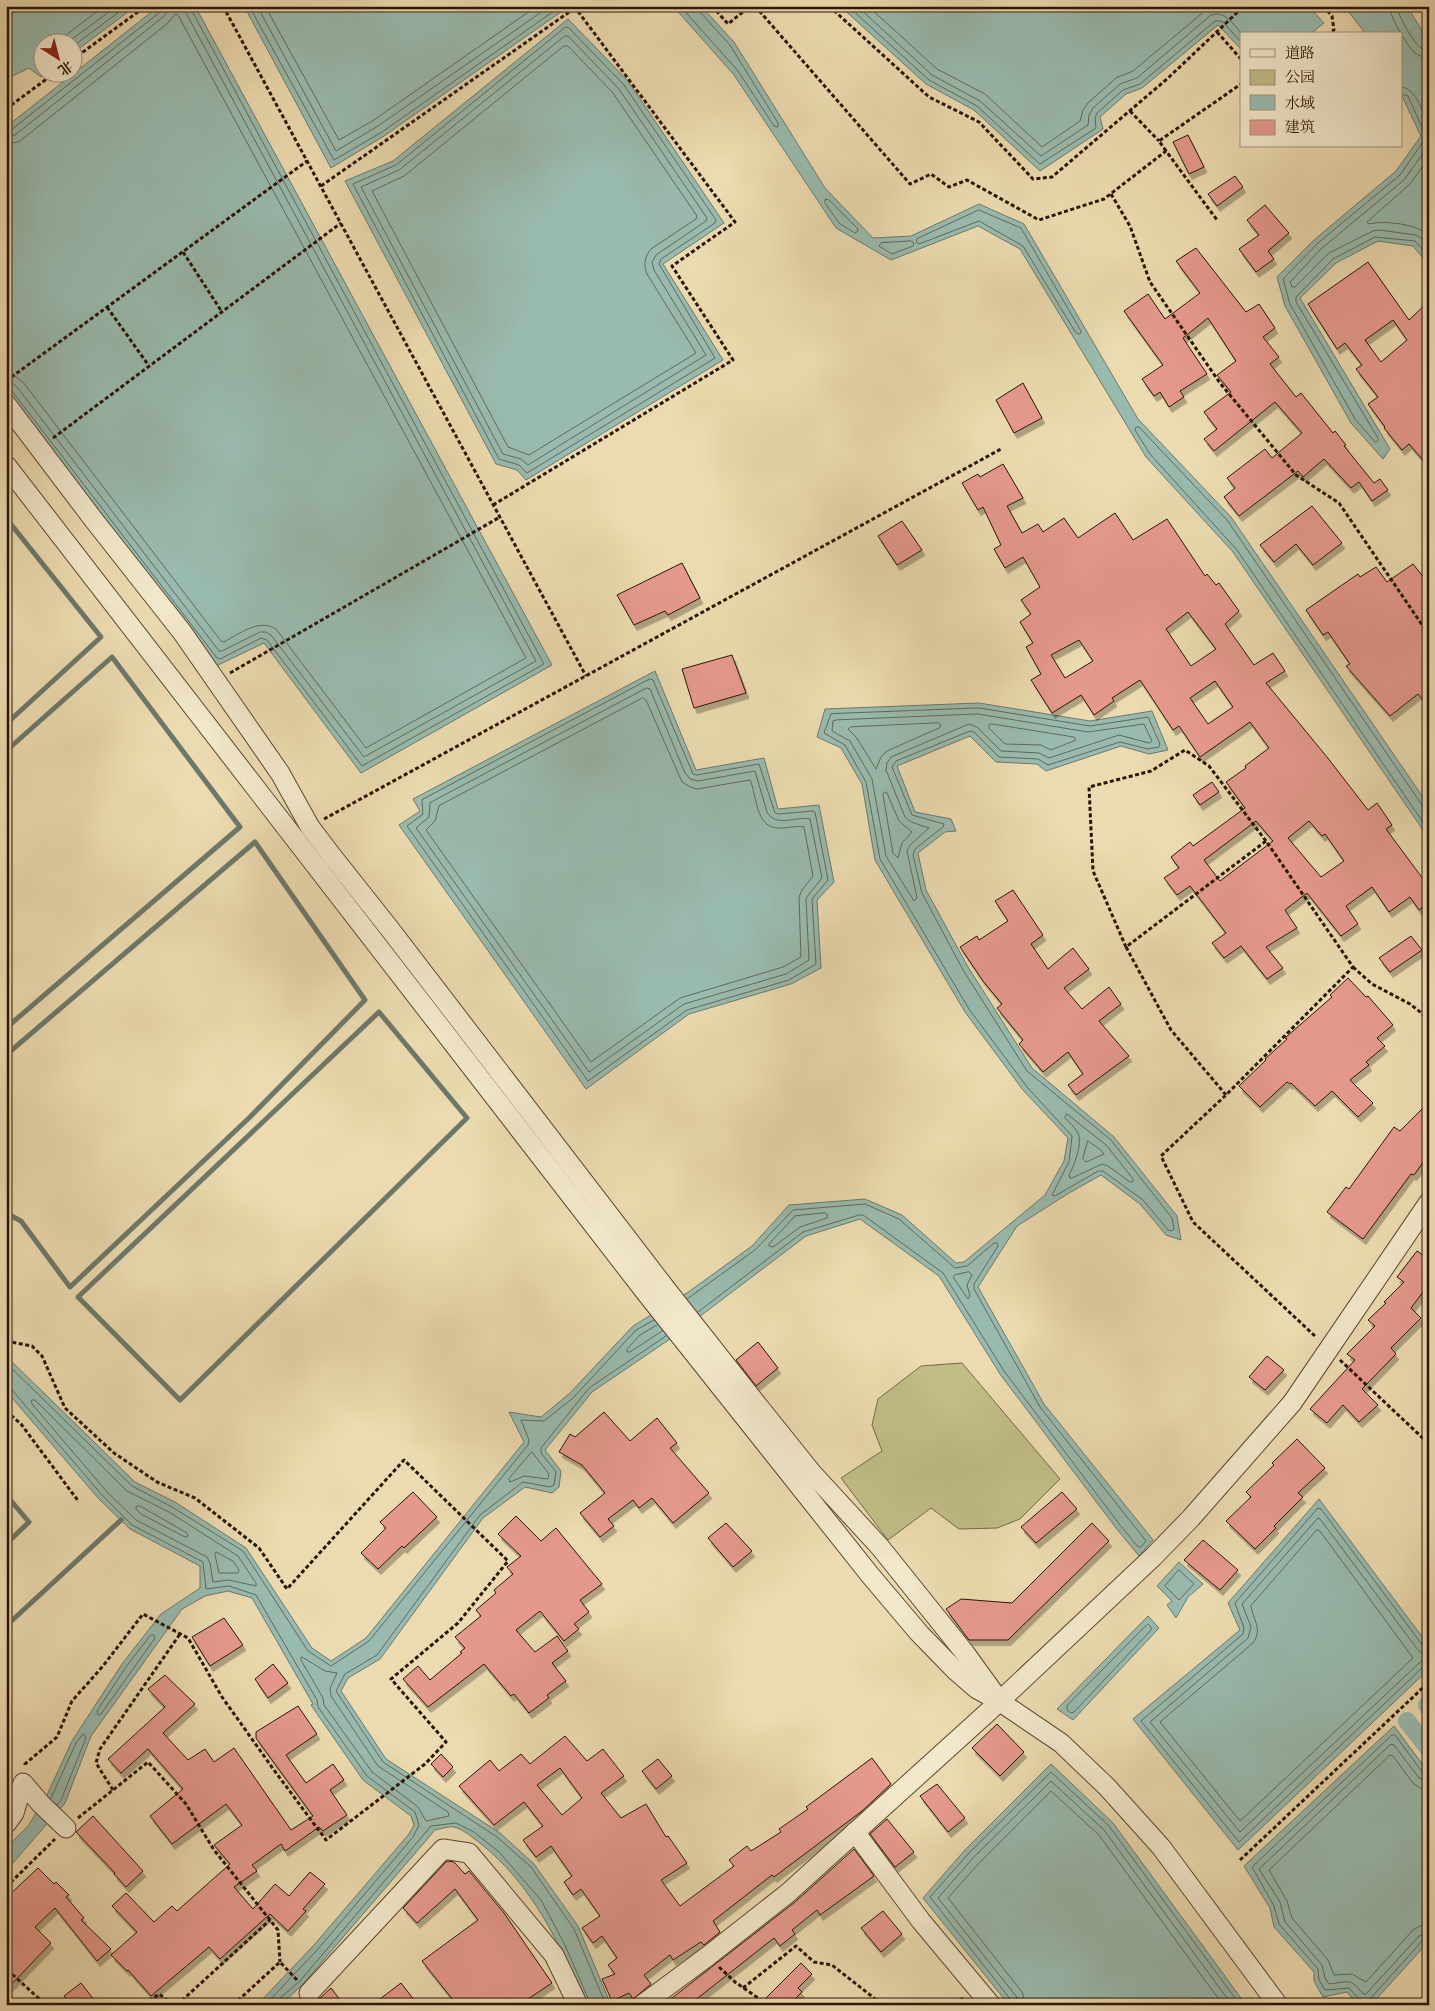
<svg xmlns="http://www.w3.org/2000/svg" width="1435" height="2011" viewBox="0 0 1435 2011" font-family="'Gentium Book Plus','Noto Serif SC',serif">
<style>
.green{fill:#c0bd86;stroke:#766846}
.water{fill:#99bbaf;stroke:#6d786b}
.lines{fill:none;stroke-linecap:round;stroke-linejoin:round}
.shore{stroke:#62685a;stroke-width:1}
.stream{stroke:#6d786b;stroke-width:5}
.canal{stroke:#99bbaf;stroke-width:18}
.building{fill:#e5998d;stroke:#2b1406;fill-rule:evenodd;filter:url(#shadow)}
.minor-casing{stroke:#5b4630;stroke-width:21}
.path{stroke:#2b1406;stroke-width:3;stroke-dasharray:4 2.5;stroke-linecap:butt}
.minor{stroke:#f3e8cc;stroke-width:19}
</style>
<defs>
<filter id="shadow"><feDropShadow dx="3" dy="5.5" stdDeviation="0" flood-color="#0004"/></filter>
</defs>
<rect width="100%" height="100%" fill="#ecdbb0"/>
<filter id="stains"><feTurbulence type="fractalNoise" baseFrequency=".004" numOctaves="4"/><feColorMatrix values="0 0 0 0 .2 0 0 0 0 .09 0 0 0 0 .02 0 0 0 .5 -.17"/></filter>
<radialGradient id="worn" r=".72"><stop offset=".6" stop-color="#630" stop-opacity="0"/><stop offset="1" stop-color="#630" stop-opacity=".3"/></radialGradient>
<polygon class="green" points="962,1363 1060,1479 1020,1519 997,1528 959,1529 931,1508 888,1540 841,1478 882,1451 872,1425 878,1399 921,1366"/>
<g class="water">
<polygon points="6,6 136,6 73,53 72,42 42,42 42,72 47,73 41,77 29,68 6,79"/>
<polygon points="159,6 195,6 552,665 361,773 264,643 216,666 6,391 6,127"/>
<polygon points="244,6 568,6 568,7 384,136 331,168"/>
<polygon points="673,6 701,6 734,42 825,188 873,238 911,236 979,204 1024,224 1138,419 1231,517 1429,806 1429,839 1233,552 1146,457 1020,249 978,226 891,260 836,228 734,75"/>
<polygon points="840,6 1308,6 1324,23 1310,34 1241,34 1241,49 1218,25 1142,88 1126,94 1100,117 1103,129 1040,171 974,110 926,84"/>
<polygon points="1344,6 1407,6 1429,42 1429,265 1413,246 1378,241 1336,263 1300,298 1390,449 1383,459 1351,423 1285,306 1277,277 1314,240 1396,171 1421,136 1401,94 1401,34 1366,34"/>
<polygon points="568,19 628,81 724,223 663,264 723,360 526,480 517,470 496,464 345,181 393,161"/>
<polygon points="655,671 696,770 764,758 778,809 819,805 834,882 817,900 821,968 791,984 689,1014 586,1089 399,825 420,811 413,799"/>
<path d="M979,703L1090,721L1152,711L1168,750L1149,754L1121,746L1046,771L1037,764L996,762L970,736L897,766L915,812L951,819L956,831L945,832L918,853L926,890L968,967L1032,1068L1114,1137L1177,1216L1181,1240L1166,1235L1140,1204L1101,1175L1069,1193L1017,1226L978,1287L1044,1404L1153,1540L1139,1556L1116,1528L1000,1374L939,1276L860,1219L806,1236L670,1339L592,1392L545,1450L561,1471L559,1487L552,1493L525,1487L483,1518L380,1659L348,1678L341,1691L386,1759L500,1833L534,1864L578,1926L611,2005H587C559,1944 534,1886 480,1843C473,1838 463,1829 454,1827C449,1826 441,1829 435,1830L303,1984L281,2005H257L314,1945L409,1834L414,1825L411,1816L363,1780L311,1705L313,1704L252,1598L228,1591L205,1596L182,1609L91,1736L65,1803L6,1871V1848L28,1826L46,1797L72,1741L122,1664L161,1614L200,1588V1566L130,1529L99,1499L6,1391V1356L135,1482L175,1502L246,1548L312,1648L331,1661L366,1638L524,1442L509,1412L541,1417L569,1394L633,1326L687,1293L752,1246L789,1205L865,1199L902,1215L956,1263L964,1262L1045,1195L1064,1161L1068,1138L1023,1090L965,1012L875,860L862,784L841,748L817,737L825,709Z"/>
<polygon points="1319,1499 1429,1646 1429,1669 1238,1850 1133,1719 1240,1630 1228,1603"/>
<polygon points="1179,1562 1203,1584 1188,1597 1176,1618 1167,1605 1172,1601 1157,1586"/>
<polygon points="1148,1616 1159,1628 1073,1720 1057,1709"/>
<polygon points="1394,1726 1429,1773 1429,1941 1371,2005 1358,2005 1347,1992 1323,1997 1314,1981 1314,1972 1274,1927 1270,1908 1244,1866"/>
<polygon points="1051,1764 1113,1823 1246,2005 1009,2005 923,1898 965,1850"/>
</g>
<g class="lines">
<g class="shore">
<polyline points="249,6 334,160 382,132 561,6"/>
<polyline points="257,6 336,151 378,126 550,6"/>
<polyline points="265,6 339,140 374,120 537,6"/>
<polyline points="680,6 738,71 774,126 778,127 778,123 730,45 699,11 698,6"/>
<polyline points="848,6 929,80 977,106 1040,164 1096,128 1095,118 1097,113 1123,90 1140,84 1215,21 1222,21 1241,42"/>
<path d="M857,6L932,75L980,101L1041,156L1088,125L1089,115L1093,108L1120,84L1137,78L1211,15C1225,10 1234,25 1242,34"/>
<polyline points="868,6 937,69 985,94 1042,147 1080,121 1083,110 1088,103 1116,78 1133,71 1206,10 1216,6"/>
<path d="M1389,6C1390,17 1406,44 1414,52C1418,56 1423,57 1429,57"/>
<path d="M1397,6C1397,14 1414,44 1421,48C1424,50 1425,49 1429,50"/>
<polygon points="566,27 569,28 624,85 716,220 715,223 661,259 659,264 715,358 527,473 519,465 499,459 353,184 396,165"/>
<polygon points="565,36 568,36 619,89 707,218 706,221 656,255 652,262 654,270 706,355 528,465 521,459 503,454 361,187 399,170"/>
<polyline points="57,42 104,6"/>
<polyline points="68,42 117,6"/>
<path d="M564,46H568L613,93L697,216L696,219L651,249C645,256 643,264 647,274L696,353L529,455L508,447L372,191L404,176Z"/>
<polyline points="72,47 127,6"/>
<path d="M1401,87C1417,88 1423,114 1429,126"/>
<polyline points="1401,94 1408,96 1425,134 1425,139 1400,175 1318,243 1283,279 1290,304 1355,419 1375,442 1378,441 1378,438 1296,302 1296,297 1333,259 1375,237 1415,241 1429,257"/>
<polyline points="6,131 11,130 160,12 162,6"/>
<polyline points="6,137 15,135 163,17 167,12 168,6"/>
<path d="M6,145L20,141L168,23L175,14L178,15L526,658L366,748L276,629C259,618 239,634 224,642L221,641L23,382L15,376L6,375"/>
<polyline points="1429,145 1404,180 1322,248 1290,282 1292,287 1295,287 1329,253 1373,231 1379,230 1416,235 1421,238 1429,247"/>
<path d="M1429,158L1410,184L1367,222L1369,224C1383,220 1419,224 1429,236"/>
<polygon points="826,199 829,200 858,229 857,232 855,233 840,224 825,203"/>
<polygon points="979,210 1021,228 1081,331 1080,334 1076,333 1023,246 979,221 919,244 916,242 917,239"/>
<polygon points="911,241 914,243 913,246 892,254 879,246 881,243"/>
<polyline points="6,383 12,383 17,387 219,651 222,651 260,632 266,632 271,635 364,757 536,661 186,13 185,6"/>
<polyline points="6,389 12,391 217,658 220,659 261,638 267,640 362,766 544,664 192,11 191,6"/>
<polygon points="650,679 653,680 693,774 697,775 759,764 775,813 779,814 813,811 815,812 828,880 812,899 816,964 789,980 687,1010 588,1081 407,826 423,814 422,800"/>
<path d="M647,688L650,689L685,773L690,779L698,781L755,771L767,812C776,828 796,816 810,819L822,878L806,898L809,960L786,974L684,1004L589,1072L416,828L429,817L430,803Z"/>
<path d="M643,698L646,700L682,782L690,787L697,789L750,780C757,795 755,826 777,828C786,829 796,825 804,827L813,876L802,890L799,897L801,957L783,967L680,998L591,1062L426,830L435,821L439,806Z"/>
<polygon points="979,708 1090,726 1148,717 1160,744 1159,747 1148,749 1120,742 1048,765 1038,759 999,757 974,732 970,731 896,761 892,767 912,815 944,824 943,827 915,849 913,855 922,893 963,970 1027,1071 1111,1140 1172,1218 1174,1229 1172,1231 1168,1230 1143,1200 1103,1171 1098,1171 1055,1196 1052,1195 1069,1162 1072,1136 1027,1087 969,1009 880,859 866,782 845,745 824,733 831,714"/>
<polygon points="978,714 1088,732 1144,724 1152,741 1149,743 1119,735 1049,758 1039,753 1001,751 977,727 969,724 891,757 887,763 886,770 905,817 911,822 929,828 910,845 907,851 917,898 914,901 886,856 872,779 850,741 832,731 833,721 836,720"/>
<polygon points="938,723 941,725 939,728 887,751 881,757 876,769 856,737 848,729 851,727"/>
<polygon points="992,724 1074,737 1076,740 1051,750 1041,745 1005,744 989,728 989,725"/>
<polygon points="885,792 887,793 899,821 912,832 902,843 898,858 893,853 883,795"/>
<polyline points="1429,808 1422,805 1227,520 1139,427 1136,427 1135,430 1150,454 1237,550 1429,831"/>
<path d="M1067,1114L1106,1145L1133,1179V1182H1130L1108,1166L1102,1164L1072,1178H1070L1069,1175C1074,1166 1083,1143 1078,1133C1075,1127 1069,1122 1065,1118Z"/>
<polygon points="1088,1141 1101,1150 1104,1154 1086,1162 1083,1159"/>
<polygon points="825,1213 828,1215 827,1218 800,1227 773,1247 769,1246 769,1244 795,1216"/>
<polygon points="969,1272 972,1275 967,1285 970,1296 968,1299 953,1277 955,1275"/>
<polyline points="687,1299 755,1250 793,1210 865,1204 899,1219 955,1268 967,1266 994,1243 997,1243 998,1246 974,1284 974,1289 1040,1407 1146,1541 1141,1547 1138,1547 1120,1525 1004,1371 943,1273 863,1215 859,1215 803,1232 698,1312"/>
<polyline points="657,1325 640,1335 627,1349 627,1352 630,1352 662,1331"/>
<polyline points="6,1363 132,1486 172,1507 243,1551 308,1651 331,1666 369,1641 528,1445 529,1440 521,1420 544,1421 573,1398 636,1330 654,1320"/>
<polyline points="6,1388 12,1390 103,1496 132,1525 203,1562 206,1589 229,1586 256,1595 317,1700 318,1707 367,1776 415,1812 419,1825 413,1837 318,1949 265,2005"/>
<polygon points="32,1400 35,1400 127,1491 169,1512 238,1556 256,1583 256,1586 229,1580 213,1582 210,1563 207,1557 136,1520 107,1492 32,1404"/>
<polygon points="532,1452 549,1474 548,1479 524,1476 510,1482 509,1479"/>
<polygon points="137,1506 140,1506 187,1533 188,1536 185,1537 141,1514 136,1509"/>
<path d="M1317,1530L1320,1531L1413,1658L1240,1821L1160,1722L1253,1643C1263,1629 1253,1620 1251,1606Z"/>
<polygon points="216,1552 233,1561 239,1570 238,1573 219,1573 215,1555"/>
<polygon points="1179,1570 1194,1584 1179,1600 1165,1586"/>
<polygon points="1148,1624 1151,1627 1151,1630 1074,1712 1071,1713 1067,1710 1067,1706"/>
<polygon points="151,1635 154,1635 155,1638 101,1714 98,1715 97,1711 126,1667"/>
<polyline points="1429,1648 1423,1646 1321,1509 1318,1508 1235,1603 1244,1628 1243,1634 1141,1721 1239,1842 1423,1667 1429,1666"/>
<polyline points="1429,1655 1428,1657 1418,1650 1320,1519 1318,1518 1242,1604 1251,1627 1248,1638 1150,1722 1240,1832 1419,1663 1428,1658 1429,1659"/>
<polygon points="302,1657 325,1671 337,1673 330,1688 331,1696 378,1766 448,1812 449,1816 426,1821 418,1807 372,1772 324,1705 323,1698 301,1660"/>
<path d="M1429,1781L1419,1778L1394,1745L1391,1744L1259,1869L1280,1902L1285,1922L1322,1965L1325,1978L1329,1984C1348,1982 1350,1977 1363,1994H1366L1419,1936L1429,1932"/>
<polyline points="1429,1789 1420,1788 1413,1783 1393,1756 1390,1755 1269,1870 1287,1901 1292,1918 1328,1960 1334,1975 1352,1974 1366,1982 1413,1930 1420,1926 1429,1924"/>
<polyline points="51,1798 76,1743 82,1735 84,1734 86,1738 61,1800 57,1805"/>
<polyline points="278,2005 279,1999 300,1981 431,1826 456,1823 474,1832 499,1852 541,1900 565,1945 591,2005"/>
<polyline points="606,2005 574,1929 531,1867 497,1837 383,1762 336,1691 345,1674 377,1655 480,1515 523,1482 550,1487 554,1485 556,1472 541,1453 541,1448 589,1388 666,1336"/>
<polyline points="1012,2005 1011,2000 930,1897 969,1853 1051,1772 1109,1826 1240,2005"/>
<polyline points="1019,2005 1016,1996 938,1898 973,1858 1051,1781 1104,1830 1232,2005"/>
<polyline points="1026,2005 1022,1992 948,1898 979,1863 1051,1791 1099,1835 1223,2005"/>
<polyline points="1361,2005 1360,2000 1349,1988 1325,1990 1319,1980 1318,1969 1279,1924 1274,1906 1252,1867 1392,1735 1395,1735 1423,1773 1429,1775"/>
<polyline points="1368,2005 1369,2000 1423,1940 1429,1938"/>
</g>
<g class="stream">
<polyline points="6,518 101,637 6,724"/>
<polyline points="6,751 112,657 240,827 6,1028"/>
<polygon points="379,1012 467,1118 180,1400 78,1297"/>
<polyline points="6,1055 255,842 365,1000 250,1117 70,1287 21,1221 6,1213"/>
<polyline points="6,1495 29,1522 6,1544"/>
<polyline points="6,1626 121,1520"/>
</g>
<g class="canal">
<polyline points="1427,1705 1429,1708"/>
<polyline points="1407,1721 1429,1749"/>
</g>
</g>
<g class="building">
<polygon points="1188,135 1204,167 1189,174 1173,142"/>
<polygon points="1235,176 1243,187 1217,206 1208,194"/>
<polygon points="1265,205 1289,233 1268,251 1274,259 1256,272 1239,249 1259,235 1247,220"/>
<polygon points="1196,248 1246,312 1259,304 1275,328 1263,337 1279,357 1270,364 1296,397 1301,393 1333,433 1335,431 1346,445 1344,446 1374,483 1380,479 1388,490 1372,501 1359,482 1351,488 1324,459 1303,477 1298,471 1239,516 1224,497 1235,488 1227,478 1265,449 1272,458 1302,433 1275,402 1214,451 1204,439 1217,429 1204,412 1231,392 1217,375 1236,361 1208,318 1183,338 1207,374 1180,391 1184,397 1169,407 1160,392 1154,396 1142,379 1163,365 1124,311 1148,294 1165,319 1200,293 1176,261"/>
<path d="M1368,262L1409,320L1429,301V467L1409,444L1402,450L1384,428L1385,427L1368,404L1378,397L1356,369L1362,365L1345,343L1337,349L1308,304ZM1393,320L1407,340L1381,362L1365,340Z"/>
<polygon points="1023,383 1042,418 1014,433 996,400"/>
<path d="M1003,464L1023,498L1007,506L1022,533L1038,524L1043,532L1064,518L1078,538L1115,513L1133,540L1167,519L1205,576L1207,574L1216,585L1219,583L1239,611L1225,624L1254,665L1273,653L1285,671L1266,683L1327,757L1368,810L1377,803L1392,825L1386,829L1429,887V903L1419,910L1410,897L1389,912L1372,887L1346,906L1358,924L1341,936L1307,893L1285,910L1297,928L1266,947L1283,968L1267,979L1241,946L1224,958L1212,943L1226,933L1190,886L1177,895L1164,878L1179,868L1171,857L1190,842L1193,846L1245,808L1226,782L1246,768L1245,766L1269,748L1250,722L1200,757L1179,726L1173,730L1140,680L1112,698L1114,701L1094,715L1081,695L1052,713L1031,680L1041,674L1026,647L1033,643L1020,622L1031,614L1021,600L1040,587L1023,557L1005,568L994,549L1001,545L983,507L978,510L962,483L978,474L980,477ZM1188,612L1216,649L1191,666L1166,629ZM1079,640L1093,661L1065,678L1051,655ZM1215,681L1233,707L1208,724L1190,698ZM1256,821L1273,841L1220,881L1204,860ZM1309,821L1322,836L1325,834L1344,861L1321,877L1288,838Z"/>
<polygon points="1312,506 1342,543 1313,565 1296,544 1274,562 1260,545"/>
<polygon points="902,521 922,550 897,565 878,536"/>
<polygon points="682,563 700,598 668,615 665,611 634,625 617,595"/>
<polygon points="1413,564 1429,584 1429,707 1418,694 1390,716 1346,666 1350,664 1328,632 1323,635 1306,610 1358,574 1360,577 1376,567 1387,582"/>
<polygon points="732,655 746,693 694,708 682,669"/>
<polygon points="1212,782 1219,792 1200,805 1193,795"/>
<polygon points="1013,890 1043,935 1031,944 1048,969 1073,948 1089,969 1064,988 1082,1009 1109,987 1121,1004 1099,1021 1129,1056 1076,1095 1068,1085 1083,1074 1068,1052 1043,1072 1019,1044 1023,1040 997,1008 1002,1004 983,981 960,947 977,936 979,940 1008,921 995,901"/>
<polygon points="1411,936 1422,950 1390,972 1379,958"/>
<polygon points="1348,978 1366,997 1368,996 1393,1025 1377,1038 1385,1046 1366,1062 1369,1065 1350,1080 1373,1103 1358,1117 1332,1091 1315,1106 1291,1083 1290,1084 1287,1082 1260,1107 1239,1086 1266,1060 1265,1059 1287,1039 1285,1038 1332,997 1330,995"/>
<polygon points="1429,1102 1429,1154 1414,1175 1411,1174 1363,1239 1327,1212 1346,1187 1349,1189 1394,1127 1400,1131"/>
<polygon points="1417,1251 1429,1259 1429,1284 1411,1308 1421,1318 1391,1348 1396,1354 1362,1389 1378,1405 1359,1422 1343,1405 1327,1423 1310,1409 1355,1360 1347,1354 1375,1326 1368,1320 1386,1303 1384,1302 1404,1282 1397,1277"/>
<polygon points="758,1342 778,1368 756,1386 736,1360"/>
<polygon points="1267,1356 1284,1370 1265,1390 1249,1377"/>
<polygon points="604,1412 630,1441 657,1418 677,1443 670,1448 709,1493 673,1523 652,1498 639,1508 633,1500 608,1519 614,1526 600,1537 580,1513 605,1493 582,1465 559,1452 570,1434 575,1437"/>
<polygon points="1297,1439 1325,1468 1298,1493 1303,1497 1274,1526 1276,1528 1255,1549 1226,1521 1251,1497 1246,1492 1274,1465 1272,1463"/>
<polygon points="413,1492 437,1517 404,1548 402,1546 378,1569 361,1553 386,1528 380,1522"/>
<polygon points="1062,1492 1077,1509 1036,1543 1021,1527"/>
<polygon points="516,1516 541,1541 556,1528 602,1584 580,1600 589,1612 574,1624 579,1629 564,1641 540,1611 516,1630 535,1652 557,1636 568,1651 552,1663 566,1681 547,1695 549,1698 529,1713 514,1694 511,1696 484,1664 428,1707 403,1679 418,1666 430,1680 462,1653 460,1652 465,1648 455,1637 481,1616 476,1610 496,1593 494,1590 513,1574 507,1567 521,1556 498,1534"/>
<polygon points="726,1523 752,1551 733,1567 708,1538"/>
<polygon points="1092,1523 1109,1541 1008,1640 969,1640 946,1609 961,1599 1012,1603"/>
<polygon points="1203,1540 1238,1570 1220,1590 1184,1560"/>
<polygon points="224,1618 243,1645 210,1666 192,1637"/>
<polygon points="273,1664 288,1683 268,1698 255,1679"/>
<polygon points="165,1675 195,1704 163,1733 188,1760 205,1749 214,1762 234,1748 291,1830 313,1816 256,1738 256,1732 298,1706 317,1734 286,1755 306,1783 333,1764 344,1780 330,1790 347,1815 323,1831 319,1827 285,1851 281,1844 252,1865 257,1871 234,1887 253,1909 275,1884 289,1896 310,1872 325,1884 303,1909 306,1911 288,1931 270,1914 220,1959 209,1947 151,1996 128,1970 127,1971 111,1955 137,1932 112,1906 126,1893 154,1922 172,1906 177,1911 230,1864 214,1845 242,1825 226,1804 172,1844 150,1816 183,1789 148,1749 121,1773 108,1759 165,1707 148,1689"/>
<polygon points="997,1724 1024,1752 1000,1776 972,1748"/>
<path d="M565,1736L587,1761L603,1749L624,1776L601,1793L621,1818L646,1804L666,1837L668,1836L687,1863L661,1880L680,1906L734,1866L729,1860L747,1846L751,1851L781,1832L779,1829L808,1809L806,1807L872,1758L891,1784L862,1811L774,1877L772,1875L713,1921L720,1932L704,1945L701,1942L673,1960L670,1955L644,1975L651,1984L633,1999L629,1993L612,2001L602,1979L615,1974L608,1965L617,1958L602,1936L593,1943L582,1928L600,1916L581,1889L573,1895L564,1882L572,1876L551,1846L536,1857L523,1840L543,1826L524,1802L494,1825L459,1786L490,1760L499,1771L521,1754L530,1764ZM560,1768L582,1798L562,1815L537,1785Z"/>
<polygon points="441,1754 453,1767 443,1777 431,1764"/>
<polygon points="658,1759 672,1776 656,1789 642,1771"/>
<polygon points="937,1784 965,1818 948,1832 920,1796"/>
<polygon points="93,1816 143,1871 126,1887 114,1874 115,1873 76,1832"/>
<polygon points="887,1819 914,1852 895,1867 870,1834"/>
<polygon points="854,1849 874,1876 820,1915 817,1910 792,1930 795,1934 780,1946 774,1938 689,2005 663,2005 795,1902"/>
<polygon points="447,1861 454,1862 465,1874 469,1871 504,1913 552,1983 528,1999 532,2005 457,2005 422,1961 478,1920 455,1889 417,1923 403,1908"/>
<polygon points="38,1868 54,1884 56,1882 69,1895 66,1897 84,1918 81,1920 111,1949 97,1961 55,1908 35,1927 51,1943 6,1990 6,1898"/>
<polygon points="883,1911 902,1934 881,1952 861,1928"/>
<polygon points="801,1963 812,1974 798,1988 802,1992 789,2005 759,2005"/>
<polygon points="81,1983 98,2005 71,2005 64,1996"/>
<polygon points="401,1983 418,2005 372,2005"/>
<polygon points="331,1988 344,2005 309,2005 317,2001"/>
</g>
<g class="lines">
<defs>
<g id="minor">
<polyline points="6,404 93,519 182,632 280,773 310,827 332,856 389,928 666,1289 759,1407 812,1473 880,1547 965,1653 996,1696"/>
<polyline points="6,465 646,1293 870,1575 919,1633 955,1670 977,1689 999,1701 1061,1743 1107,1787 1161,1847 1278,2005"/>
<polyline points="6,1824 14,1813 23,1783 41,1804 66,1828"/>
<polyline points="855,1832 921,1921 991,2005"/>
<polyline points="309,1993 443,1849 469,1853 554,1955 578,2005"/>
<polyline points="642,2005 708,1956 788,1893 988,1712 1153,1557 1191,1518 1292,1403 1429,1202"/>
</g>
</defs>
<use href="#minor" class="minor-casing"/>
<g class="path">
<polyline points="223,6 586,676"/>
<polyline points="712,6 728,24 750,6"/>
<polyline points="755,6 910,184 931,174 949,187 967,180 1039,220 1104,199 1166,151 1217,220"/>
<polyline points="829,6 929,97 979,122 1033,179 1052,177 1167,79 1244,6"/>
<polyline points="1323,6 1332,16 1334,30 1328,34"/>
<polyline points="1217,32 1241,59"/>
<polyline points="72,60 146,6"/>
<polyline points="6,109 56,72"/>
<polyline points="1130,111 1159,141"/>
<polyline points="1166,151 1159,141 1241,84"/>
<polyline points="321,186 575,8"/>
<polyline points="1111,194 1130,226 1150,282 1220,383 1296,475 1339,503 1429,635"/>
<polyline points="183,252 222,312"/>
<polyline points="107,307 149,366"/>
<polyline points="6,381 307,161"/>
<polyline points="53,438 341,223"/>
<polyline points="493,505 733,360 672,266 735,222 574,6"/>
<polyline points="230,673 500,517"/>
<polyline points="324,819 1001,449"/>
<polyline points="1126,947 1093,871 1089,787 1151,771 1185,750 1209,766 1266,841"/>
<polyline points="1353,967 1372,984 1410,1004 1429,1019"/>
<polyline points="1226,1095 1171,1030 1126,947 1266,841 1353,967 1226,1095 1161,1156 1193,1222 1316,1337"/>
<polyline points="6,1341 32,1346 42,1356 65,1408 114,1453 157,1482 195,1498 259,1548 287,1589 404,1460 508,1561 458,1623 391,1679 446,1742 425,1764 326,1840 274,1770 222,1697 188,1638 143,1614 103,1666 72,1701 57,1737 25,1764 25,1767"/>
<polyline points="1340,1360 1429,1444"/>
<polyline points="6,1411 21,1424 79,1502"/>
<polyline points="113,1790 96,1763 100,1749 180,1634"/>
<polyline points="78,1818 148,1762 186,1804 214,1850 278,1930 280,1962"/>
<polyline points="1240,1860 1429,1682"/>
<polyline points="6,1887 55,1839"/>
<polyline points="719,1967 735,1982 768,2005"/>
<polyline points="6,1973 12,1974 46,2005"/>
<polyline points="743,1988 796,1946 814,1962 832,1965 874,1998 875,2005"/>
<polyline points="144,2005 159,1994 174,2005"/>
<polyline points="177,2005 270,1920"/>
<polyline points="233,2005 280,1962 297,1980"/>
<polyline points="955,2005 964,1997"/>
</g>
<use href="#minor" class="minor"/>
</g>
<rect width="1435" height="2011" fill="none" stroke="#ecdbb0" stroke-width="25"/>
<rect x="8" y="8" width="1420" height="1996" fill="none" stroke="#2b1406" stroke-width="2.5"/>
<rect x="12" y="12" width="1410" height="1986" fill="none" stroke="#2b1406"/>
<rect x="1240" y="32" width="162" height="115" fill="#f3e8cc" stroke="#a3937d"/>
<rect x="1250" y="49" width="25" height="8" fill="#f3e8cc" stroke="#a3937d"/>
<text x="1285" y="58" font-size="15" fill="#2b1406">道路</text>
<rect x="1250" y="70" width="25" height="15" fill="#c0bd86" stroke="#a3937d"/>
<text x="1285" y="82" font-size="15" fill="#2b1406">公园</text>
<rect x="1250" y="95" width="25" height="15" fill="#99bbaf" stroke="#a3937d"/>
<text x="1285" y="108" font-size="15" fill="#2b1406">水域</text>
<rect x="1250" y="120" width="25" height="15" fill="#e5998d" stroke="#a3937d"/>
<text x="1285" y="132" font-size="15" fill="#2b1406">建筑</text>
<g transform="translate(58 58) rotate(144)"><circle r="24" fill="#f3e8cc" stroke="#a3937d"/>
<path d="M0-4L9 19L0 12L-9 19Z" fill="#8f2418"/>
<text y="-8" font-size="14" font-weight="bold" text-anchor="middle" fill="#2b1406">北</text>
</g>
<rect width="100%" height="100%" filter="url(#stains)"/>
<rect width="100%" height="100%" fill="url(#worn)"/>
</svg>
